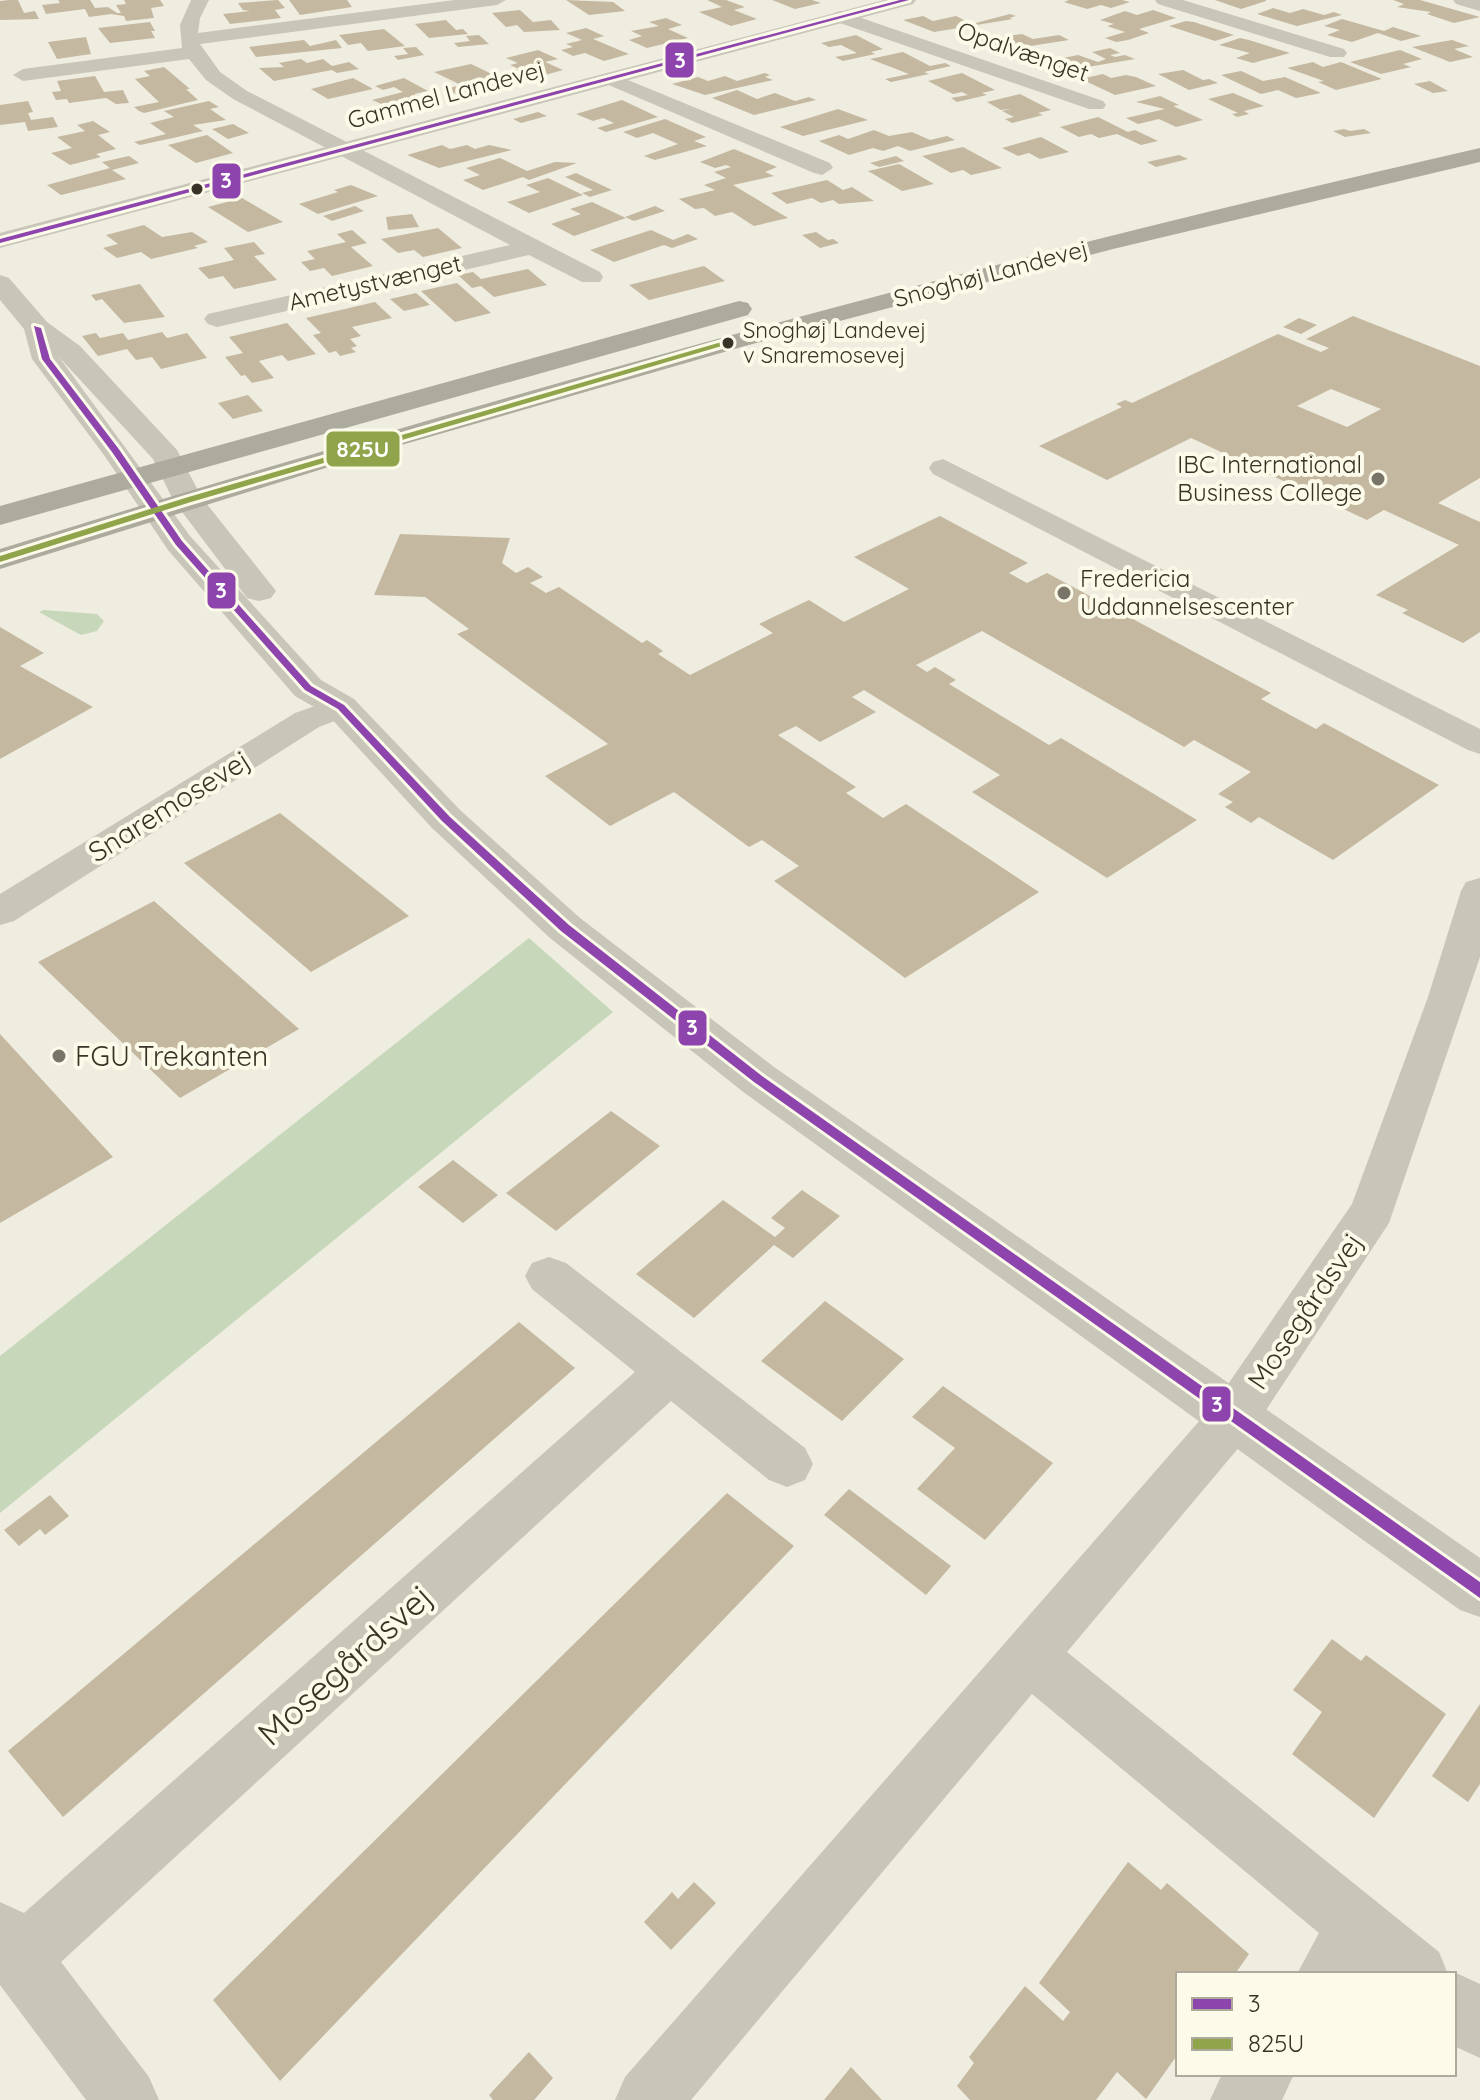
<svg xmlns="http://www.w3.org/2000/svg" width="1480" height="2100" viewBox="0 0 1480 2100" font-family="Quicksand,sans-serif">
<style>
.green{fill:#c7d7b9}
.building{fill:#c4b8a0;fill-rule:evenodd}
.lines{fill:none;stroke-linecap:round;stroke-linejoin:round}
.minor{fill:#c8c5b9;fill-rule:evenodd}
.tertiary{fill:#c8c5b9;fill-rule:evenodd}
.primary{fill:#adaa9e;fill-rule:evenodd}
.bus-1-casing{stroke:#fcfae8;stroke-width:6}
.bus-2-casing{stroke:#fcfae8;stroke-width:6}
.bus-1{fill:#8e44ad;fill-rule:evenodd}
.bus-2{fill:#90a54b;fill-rule:evenodd}
.bus-dot{fill:#393327;stroke:#fcfae8;stroke-width:3}
.poi-dot{fill:#797468;stroke:#fcfae8;stroke-width:3}
.labels{text-anchor:middle;stroke-width:8;stroke-linejoin:round;paint-order:stroke}
.far-bus-label{font-size:22px;fill:#393327;stroke:#fcfae8;text-anchor:start}
.far-street-label{font-size:24px;fill:#393327;stroke:#fcfae8}
.far-poi-label{font-size:24px;fill:#393327;stroke:#fcfae8;text-anchor:end}
.street-label{font-size:28px;fill:#393327;stroke:#fcfae8}
.poi-label{font-size:28px;fill:#393327;stroke:#fcfae8;text-anchor:start}
.near-street-label{font-size:34px;fill:#393327;stroke:#fcfae8}
.line-badge{stroke:#fcfae8;stroke-width:3}
.badge-label{font-size:22px;text-anchor:middle;font-weight:bold;fill:#fff}
</style>
<rect width="100%" height="100%" fill="#efede0"/>
<g class="green">
<polygon points="44,610 97,614 104,621 97,631 81,635 39,612"/>
<polygon points="529,938 613,1012 0,1513 0,1356"/>
</g>
<g class="building">
<polygon points="9,0 18,0 24,13 35,11 39,19 0,20 0,1"/>
<polygon points="58,0 90,0 95,8 108,7 117,13 121,13 116,5 126,4 124,0 160,0 164,6 151,8 154,18 126,21 124,16 111,14 89,17 85,9 46,14 42,5 60,3"/>
<polygon points="278,0 285,8 275,10 281,18 230,24 223,14 250,11 243,10 238,3"/>
<polygon points="289,0 347,0 352,7 300,15"/>
<polygon points="566,0 613,2 625,11 589,15"/>
<polygon points="707,0 726,0 745,7 734,10 757,19 731,26 699,12 722,7"/>
<polygon points="772,0 812,0 821,3 795,9"/>
<polygon points="1069,0 1122,0 1130,2 1111,8 1101,5 1087,9 1064,2"/>
<polygon points="1215,0 1266,0 1266,1 1241,9"/>
<polygon points="1393,0 1420,0 1480,17 1454,23 1427,14 1431,12 1397,7 1404,4"/>
<polygon points="1273,8 1290,13 1303,9 1324,15 1334,12 1342,15 1297,26 1257,14"/>
<polygon points="520,10 533,22 551,20 560,30 524,32 517,25 506,27 492,13"/>
<polygon points="1153,10 1176,18 1139,29 1149,33 1128,40 1116,42 1105,38 1125,32 1107,26 1114,24 1100,20 1125,11 1137,15"/>
<polygon points="1010,14 1016,16 1009,18 1013,19 934,32 903,20 923,16 933,21 956,16 972,24"/>
<polygon points="666,18 682,25 668,29 688,38 647,48 629,40 642,36 631,31 659,26 649,22"/>
<polygon points="1342,19 1384,31 1393,27 1421,36 1401,41 1378,33 1352,42 1327,35 1340,30 1324,26"/>
<polygon points="446,20 456,30 463,29 468,34 429,38 415,24"/>
<polygon points="1186,21 1194,22 1234,35 1215,41 1169,26"/>
<polygon points="150,22 155,31 151,31 155,38 110,43 98,28"/>
<polygon points="586,28 604,36 593,39 629,54 604,61 585,53 573,56 561,50 573,47 566,44 582,40 566,33"/>
<polygon points="384,29 405,46 368,51 361,43 348,45 339,35"/>
<polygon points="1022,34 1033,39 1059,35 1069,40 992,52 970,41"/>
<polygon points="479,35 489,44 458,47 454,43 470,41 466,36"/>
<polygon points="856,35 883,49 871,52 875,54 843,61 835,57 857,53 841,45 829,47 821,43"/>
<polygon points="86,37 91,54 57,59 48,42"/>
<polygon points="1240,38 1249,40 1290,53 1253,63 1236,58 1250,53 1219,45"/>
<polygon points="304,40 310,46 336,40 342,48 256,57 249,47"/>
<polygon points="1452,40 1469,46 1454,49 1473,57 1450,62 1412,47"/>
<polygon points="416,47 424,55 398,60 394,56 408,54 403,48"/>
<polygon points="1110,48 1120,53 1110,55 1115,57 1125,55 1135,59 1052,73 1033,64 1078,55 1098,62 1106,59 1092,52"/>
<polygon points="538,50 558,59 545,62 563,70 520,82 503,73 519,69 510,65 518,63 506,58"/>
<polygon points="1400,50 1422,59 1403,64 1411,67 1381,74 1350,62"/>
<polygon points="903,52 930,66 945,63 951,66 924,72 929,74 891,82 885,79 909,74 870,59"/>
<polygon points="301,59 307,63 323,59 332,66 349,62 359,69 337,73 332,70 274,81 259,68 284,67 279,63"/>
<polygon points="1313,62 1323,67 1341,62 1382,79 1336,90 1318,82 1324,81 1287,68"/>
<polygon points="471,64 496,76 486,78 503,86 462,97 445,89 461,85 434,72"/>
<polygon points="164,67 190,89 186,89 198,100 144,113 139,111 134,107 159,102 135,79 150,76 144,71"/>
<polygon points="1183,70 1203,80 1209,79 1218,83 1189,90 1158,74"/>
<polygon points="1241,71 1263,81 1285,77 1321,93 1296,98 1278,90 1261,94 1221,75"/>
<polygon points="765,73 770,75 765,77 773,80 705,95 672,84 698,77 708,81 725,76 737,81"/>
<polygon points="962,73 995,90 982,93 987,95 957,102 951,98 968,95 962,92 953,94 928,81"/>
<polygon points="1103,74 1111,78 1126,75 1136,77 1156,86 1115,95 1081,79"/>
<polygon points="95,76 104,92 123,90 129,103 116,104 106,98 69,103 67,99 56,100 52,92 61,91 57,81"/>
<polygon points="353,78 373,89 328,99 311,89"/>
<polygon points="404,78 428,91 414,94 435,105 403,113 372,100 403,92 394,87 383,90 375,86"/>
<polygon points="1430,81 1448,91 1433,93 1414,84"/>
<polygon points="737,90 757,99 775,93 795,101 809,97 816,100 754,115 712,98"/>
<polygon points="1233,93 1264,106 1244,111 1249,114 1237,117 1232,114 1238,113 1208,99"/>
<polygon points="1020,94 1051,110 1038,113 1043,115 1012,123 1005,119 1014,117 1002,111 1011,109 1001,110 987,102"/>
<polygon points="1160,96 1179,105 1173,106 1203,120 1176,127 1159,119 1138,124 1126,118 1165,109 1136,102"/>
<polygon points="622,100 658,117 606,132 597,128 614,123 603,118 593,121 576,114"/>
<polygon points="28,101 33,112 28,113 31,120 53,117 58,127 28,131 25,122 0,125 0,105"/>
<polygon points="209,101 219,107 210,109 226,120 193,125 203,131 173,138 140,145 134,142 166,134 150,123 174,117 164,111"/>
<polygon points="838,109 868,120 803,136 780,127"/>
<polygon points="538,112 547,116 521,123 513,119"/>
<polygon points="1098,117 1128,132 1135,130 1158,141 1141,145 1117,134 1099,138 1091,134 1079,137 1060,127"/>
<polygon points="665,119 706,137 694,141 707,146 655,160 644,156 678,144 653,133 637,138 623,132"/>
<polygon points="93,121 110,132 98,135 116,149 96,154 101,157 70,165 51,153 72,148 57,137 85,131 77,125"/>
<polygon points="233,124 249,133 228,139 212,129"/>
<polygon points="1344,129 1350,131 1364,129 1371,133 1345,137 1333,131"/>
<polygon points="874,130 889,136 912,132 930,140 947,136 955,140 910,151 898,146 883,151 873,148 849,155 819,141 839,135 848,139"/>
<polygon points="207,135 233,153 196,163 168,145"/>
<polygon points="1041,137 1069,152 1040,159 1029,153 1018,156 1002,148"/>
<polygon points="442,145 450,149 467,145 475,149 489,145 512,150 439,168 407,155"/>
<polygon points="963,147 1002,168 971,175 963,170 951,173 922,156"/>
<polygon points="734,149 777,167 765,172 774,176 733,185 788,218 754,226 732,212 715,216 704,208 695,209 679,199 715,190 704,185 726,178 714,172 731,167 726,165 715,168 700,162"/>
<polygon points="1179,155 1188,159 1156,167 1147,162"/>
<polygon points="129,156 139,163 112,170 126,179 61,195 47,185 110,168 102,162"/>
<polygon points="896,156 904,161 879,167 870,163"/>
<polygon points="500,158 527,171 555,162 577,163 529,180 523,177 483,190 463,180 480,175 466,168"/>
<polygon points="899,164 934,184 902,191 868,171"/>
<polygon points="576,173 612,190 590,197 582,193 593,190 565,177"/>
<polygon points="548,178 583,195 529,213 507,202 540,192 526,185"/>
<polygon points="827,180 843,190 852,187 874,201 839,204 833,200 821,203 812,198 787,204 771,193"/>
<polygon points="351,185 378,196 318,214 299,204 338,192 334,190"/>
<polygon points="242,198 283,222 248,232 208,207"/>
<polygon points="592,202 626,218 574,236 551,224 581,214 570,209"/>
<polygon points="355,206 364,211 332,221 323,216"/>
<polygon points="655,206 665,211 634,221 625,217"/>
<polygon points="412,214 419,227 388,230 386,217"/>
<polygon points="144,225 162,237 192,232 208,242 194,246 198,248 151,259 141,252 117,258 103,248 118,244 106,235"/>
<polygon points="438,228 462,248 423,257 414,250 398,253 381,239"/>
<polygon points="352,230 367,243 351,247 373,266 332,276 324,268 310,271 301,262 315,259 307,251 346,242 337,234"/>
<polygon points="651,230 673,240 688,234 698,239 672,248 664,245 614,262 590,250"/>
<polygon points="816,232 828,240 833,239 839,243 820,248 802,235"/>
<polygon points="254,242 265,254 254,256 277,280 234,289 223,276 209,279 198,268 234,260 224,248"/>
<polygon points="704,266 725,281 649,300 629,285"/>
<polygon points="528,269 547,285 494,297 481,286 472,288 458,275 473,272 481,279"/>
<polygon points="457,283 491,313 455,322 421,291"/>
<polygon points="140,284 165,317 124,323 102,299 96,301 91,295"/>
<polygon points="416,293 430,305 404,311 390,299"/>
<polygon points="375,302 392,318 352,327 361,336 350,339 357,346 351,348 356,352 340,356 336,351 329,353 313,335 321,333 306,318"/>
<path d="M1353,316L1480,366V478L1438,503L1480,522V632L1463,643L1402,613L1408,610L1376,595L1459,545L1384,510L1367,520L1191,438L1107,480L1039,446L1122,407L1116,404L1125,400L1132,403L1278,334L1321,352L1329,348L1306,339ZM1331,389L1381,409L1347,427L1297,406Z"/>
<polygon points="1299,318 1317,325 1301,334 1283,327"/>
<polygon points="287,323 316,354 288,361 282,355 259,361 274,378 252,383 245,375 241,376 225,357 243,353 229,337"/>
<polygon points="162,332 167,338 187,333 207,358 161,369 152,357 136,360 127,349 98,356 82,336 96,333 100,338 123,333 128,340"/>
<polygon points="248,395 263,411 233,419 218,403"/>
<polygon points="940,516 1028,563 1009,573 1027,583 1047,573 1271,693 1261,699 1316,729 1324,723 1439,785 1333,860 1259,817 1251,823 1225,807 1233,802 1218,794 1251,772 1194,740 1184,747 982,631 916,665 927,672 935,667 956,680 949,684 1049,745 1061,738 1197,820 1107,878 972,792 1000,775 864,690 852,697 876,712 820,742 796,726 778,735 856,787 846,793 883,818 906,804 1039,892 905,978 774,881 799,866 762,840 749,847 674,792 610,826 545,776 608,744 457,634 469,629 425,597 374,595 400,534 510,538 502,563 516,573 528,567 543,577 530,583 546,593 559,587 642,643 647,640 663,651 658,654 690,675 773,633 759,624 809,600 844,622 909,589 854,557"/>
<polygon points="0,627 44,653 20,666 93,707 0,759"/>
<polygon points="280,813 409,916 311,972 184,863"/>
<polygon points="154,901 299,1029 180,1098 38,962"/>
<polygon points="0,1034 113,1157 0,1223"/>
<polygon points="611,1111 660,1146 556,1231 506,1193"/>
<polygon points="453,1160 498,1195 463,1223 418,1187"/>
<polygon points="802,1190 840,1216 793,1258 774,1245 694,1318 636,1274 723,1200 775,1237 785,1228 771,1218"/>
<polygon points="825,1301 904,1359 842,1421 761,1361"/>
<polygon points="519,1322 575,1368 63,1817 8,1751"/>
<polygon points="943,1386 1053,1463 985,1540 917,1489 955,1448 912,1417"/>
<polygon points="849,1489 951,1566 926,1595 824,1515"/>
<polygon points="727,1493 794,1546 280,2081 213,2000"/>
<polygon points="50,1495 69,1516 45,1535 40,1529 19,1546 4,1530"/>
<polygon points="1332,1639 1361,1661 1366,1655 1446,1714 1374,1818 1292,1754 1322,1712 1293,1690"/>
<polygon points="1480,1704 1480,1784 1468,1802 1432,1776"/>
<polygon points="1128,1862 1161,1890 1167,1883 1249,1954 1235,1974 1178,1974 1178,2054 1146,2099 1117,2072 1096,2100 970,2100 957,2086 974,2063 969,2057 1025,1986 1063,2021 1070,2012 1039,1983"/>
<polygon points="694,1882 716,1903 671,1950 644,1922 672,1892 678,1899"/>
<polygon points="529,2052 553,2078 534,2100 493,2100 489,2095"/>
<polygon points="851,2067 882,2100 824,2100"/>
</g>
<g class="lines">
<g class="minor">
<polygon points="191,0 209,0 200,18 198,33 455,0 506,0 497,5 200,44 220,72 247,91 600,272 603,277 600,282 582,282 529,255 217,327 208,324 204,319 208,314 510,245 233,99 206,80 189,59 23,81 13,75 23,69 182,48 180,25"/>
<polygon points="1155,0 1183,0 1344,49 1347,53 1344,57 1330,57 1158,4"/>
<polygon points="1453,0 1480,0 1480,11 1456,4"/>
<polygon points="841,11 1103,101 1106,105 1103,109 1089,109 834,21 832,17 834,13"/>
<polygon points="611,73 830,163 833,168 822,175 814,173 604,83 601,79 604,75"/>
<polygon points="943,459 1480,729 1480,754 1468,750 933,474 929,468 933,462"/>
<polygon points="341,697 353,700 358,707 353,714 319,727 14,921 0,925 0,894 295,713"/>
<polygon points="1480,878 1480,957 1389,1223 1251,1433 1067,1652 1439,1952 1448,1974 1297,1974 1319,1933 1032,1694 691,2100 615,2100 625,2077 1215,1403 1352,1204 1428,997 1461,891 1466,882"/>
<polygon points="549,1257 566,1263 805,1448 813,1464 805,1480 787,1487 769,1480 671,1401 61,1962 149,2077 159,2100 86,2100 0,1985 0,1902 24,1913 635,1372 532,1289 525,1276 532,1263"/>
<polygon points="1454,1972 1480,1984 1480,2058 1454,2046 1454,1974 1450,1974"/>
<polygon points="1222,2074 1294,2074 1282,2100 1210,2100"/>
</g>
<g class="tertiary">
<polygon points="884,0 916,0 913,4 0,248 0,233"/>
<polygon points="0,275 9,278 47,322 80,346 177,450 202,498 276,591 271,598 259,601 247,598 173,500 153,459 59,357 190,536 321,680 354,699 460,810 580,918 774,1067 1480,1558 1480,1617 1460,1610 742,1091 550,938 432,828 328,715 295,696 168,550 104,455 32,359 24,329 0,300"/>
</g>
<g class="primary">
<path d="M1480,148V162L1113,249L745,346L377,452L0,569V549C489,397 981,261 1480,148Z"/>
<polygon points="739,301 748,303 752,309 748,315 0,525 0,506"/>
</g>
<defs>
<g id="bus-1">
<polygon points="900,0 909,0 0,243 0,239"/>
<polygon points="34,326 41,328 50,359 118,448 182,541 311,686 344,705 450,817 569,925 762,1076 1480,1582 1480,1598 754,1082 561,931 442,821 338,709 305,690 176,545 112,452 42,359"/>
</g>
<polygon id="bus-2" points="725,341 732,343 191,502 0,562 0,556 185,498"/>
</defs>
<use href="#bus-1" class="bus-1-casing"/>
<use href="#bus-2" class="bus-2-casing"/>
<use href="#bus-1" class="bus-1"/>
<use href="#bus-2" class="bus-2"/>
</g>
<g class="bus-dot">
<circle cx="197" cy="189" r="7"/>
<circle cx="728" cy="343" r="7"/>
</g>
<g class="poi-dot">
<circle cx="1378" cy="479" r="8"/>
<circle cx="1064" cy="593" r="8"/>
<circle cx="59" cy="1056" r="8"/>
</g>
<g class="labels">
<g class="far-bus-label">
<text x="743" y="338">Snoghøj Landevej<tspan x="743" dy="25">v Snaremosevej</tspan></text>
</g>
<g class="far-street-label">
<text transform="translate(1023 52) rotate(19)" y="8">Opalvænget</text>
<text transform="translate(446 95) rotate(-15)" y="8">Gammel Landevej</text>
<text transform="translate(991 274) rotate(-15)" y="8">Snoghøj Landevej</text>
<text transform="translate(375 283) rotate(-13)" y="8">Ametystvænget</text>
</g>
<g class="far-poi-label">
<text x="1362" y="473">IBC International<tspan x="1362" dy="28">Business College</tspan></text>
<text x="1080" y="587" text-anchor="start">Fredericia<tspan x="1080" dy="28">Uddannelsescenter</tspan></text>
</g>
<g class="street-label">
<text transform="translate(169 806) rotate(-32)" y="10">Snaremosevej</text>
<text transform="translate(1305 1311) rotate(-56)" y="10">Mosegårdsvej</text>
</g>
<g class="poi-label">
<text x="75" y="1066">FGU Trekanten</text>
</g>
<g class="near-street-label">
<text transform="translate(345 1665) rotate(-42)" y="12">Mosegårdsvej</text>
</g>
</g>
<g class="line-badge">
<rect x="664" y="41" width="31" height="38" rx="8" fill="#8e44ad"/>
<rect x="211" y="162" width="31" height="38" rx="8" fill="#8e44ad"/>
<rect x="325" y="430" width="76" height="38" rx="8" fill="#90a54b"/>
<rect x="206" y="571" width="31" height="39" rx="8" fill="#8e44ad"/>
<rect x="677" y="1009" width="31" height="38" rx="8" fill="#8e44ad"/>
<rect x="1201" y="1385" width="31" height="38" rx="8" fill="#8e44ad"/>
</g>
<g class="badge-label">
<text x="680" y="68">3</text>
<text x="226" y="188">3</text>
<text x="363" y="457">825U</text>
<text x="221" y="598">3</text>
<text x="692" y="1035">3</text>
<text x="1217" y="1412">3</text>
</g>
<rect x="1176" y="1972" width="280" height="104" fill="#fcfae8" stroke="#aeaa9b" stroke-width="2"/>
<rect x="1192" y="1998" width="40" height="12" fill="#8e44ad" stroke="#aeaa9b" stroke-width="2"/>
<text x="1248" y="2012" font-size="24" fill="#393327">3</text>
<rect x="1192" y="2038" width="40" height="12" fill="#90a54b" stroke="#aeaa9b" stroke-width="2"/>
<text x="1248" y="2052" font-size="24" fill="#393327">825U</text>
</svg>
